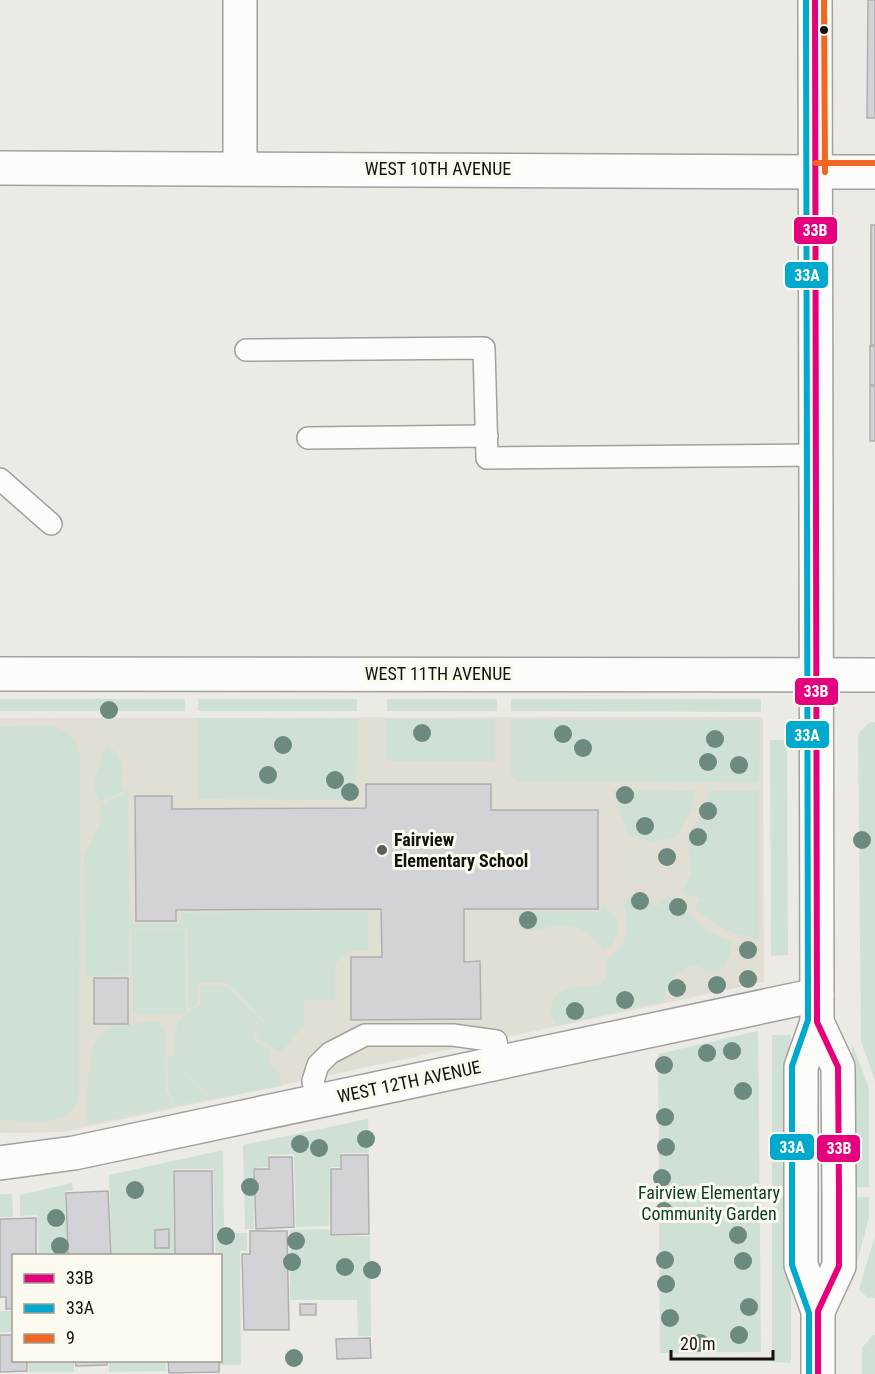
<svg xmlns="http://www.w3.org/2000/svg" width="875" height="1374" viewBox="0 0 875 1374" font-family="'Roboto Condensed',sans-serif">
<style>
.built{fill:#e1dfd4}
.green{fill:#cfe0d5}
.building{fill:#d3d2d7;stroke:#afafae;stroke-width:1.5}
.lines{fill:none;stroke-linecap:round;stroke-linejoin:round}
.service-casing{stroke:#a2a19d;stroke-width:24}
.minor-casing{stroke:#a2a19d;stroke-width:36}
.tertiary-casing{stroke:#a2a19d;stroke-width:36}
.service{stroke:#fcfcfb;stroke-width:21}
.minor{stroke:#fcfcfb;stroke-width:33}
.tertiary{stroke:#fcfcfb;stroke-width:33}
.bus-1-casing{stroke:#fcfaef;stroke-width:10}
.bus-2-casing{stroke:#fcfaef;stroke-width:10}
.bus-3-casing{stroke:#fcfaef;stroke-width:10}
.bus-1{stroke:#e5007d;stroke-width:6}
.bus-2{stroke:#00a9ce;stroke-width:6}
.bus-3{stroke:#f26522;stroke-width:6}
.tree{fill:#6c8a7e}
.bus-dot{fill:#13120f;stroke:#fcfaef;stroke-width:2}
.poi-dot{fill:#5f5e5a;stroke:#fcfaef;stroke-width:2}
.labels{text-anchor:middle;stroke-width:6;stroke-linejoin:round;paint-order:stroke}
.street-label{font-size:18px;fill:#13120f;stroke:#fcfaef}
.poi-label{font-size:18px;font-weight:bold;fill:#13120f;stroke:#fcfaef;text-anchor:start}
.park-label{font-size:18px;fill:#053c2a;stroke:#fcfaef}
.line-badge{stroke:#fcfaef;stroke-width:2}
.badge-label{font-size:16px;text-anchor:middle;font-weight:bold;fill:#fff}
</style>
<rect width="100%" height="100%" fill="#ebeae5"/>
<polygon class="built" points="763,717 764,982 63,1132 0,1133 0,718"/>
<g class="green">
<rect x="0" y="699" width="185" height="12"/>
<rect x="198" y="699" width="159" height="12"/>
<rect x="387" y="699" width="110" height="12"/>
<polygon points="511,699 761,699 761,712 511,711"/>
<polygon points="197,718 357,719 356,800 197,799"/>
<rect x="386" y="719" width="109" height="42"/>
<polygon points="511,719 760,720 759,782 519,781 511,776"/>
<polygon points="870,722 875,722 875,1081 861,1041 858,734"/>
<path d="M51,726C67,729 77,738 80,754L79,1097C70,1130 26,1120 0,1120V727Z"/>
<polygon points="770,740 787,740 788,955 771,956"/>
<path d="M106,744C121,755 124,767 121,785L125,790L99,802L93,784Z"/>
<polygon points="613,790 695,791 691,811 676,837 654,842 628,834"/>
<polygon points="128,791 130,924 180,924 181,913 368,911 368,951 348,951 335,964 335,1000 304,1000 304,1026 283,1050 277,1051 256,1038 257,1031 265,1022 228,983 197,983 197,1004 189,1010 188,929 130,929 130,975 85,976 84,855 101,820 100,805"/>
<path d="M708,791H759V939C728,932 717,929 694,907L701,900L693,894L689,898L683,891L692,872L687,838L707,804Z"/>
<path d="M639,893L646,895V902L660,906L661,899L676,896L687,912L705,930L733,942C730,952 726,975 711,972C704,970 699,966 692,965C674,975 668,982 663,1001L557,1026C548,1013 548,997 565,990C587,981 611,998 606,959C630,945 629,929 624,905L626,900Z"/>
<path d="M602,907L615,915L618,929L614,943L603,950C588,931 575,920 549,927C538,930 532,933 521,928L517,912H601Z"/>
<rect x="132" y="930" width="54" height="84"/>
<polygon points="200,986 227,986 264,1023 255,1031 254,1041 271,1050 269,1063 280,1074 282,1086 211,1099 181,1069 175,1057 180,1069 209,1099 175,1106 168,1090 167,1056 175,1056 175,1034 179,1020 200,1004"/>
<path d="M158,1021L165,1032L166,1091L174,1106L87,1124C88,1103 84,1038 107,1029C122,1023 142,1023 158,1021Z"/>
<polygon points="758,1031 761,1352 660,1353 658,1054"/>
<rect x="772" y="1035" width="19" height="152"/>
<polygon points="852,1044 869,1088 869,1187 853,1187"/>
<polygon points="368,1119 369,1153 340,1153 340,1167 330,1167 329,1226 296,1227 294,1154 268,1155 268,1167 253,1168 254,1229 245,1229 243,1145"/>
<polygon points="223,1150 224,1231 215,1232 213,1169 173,1169 174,1255 112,1255 109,1175"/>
<polygon points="72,1183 73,1190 65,1191 67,1255 39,1255 37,1215 20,1216 20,1195"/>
<polygon points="0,1194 12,1194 13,1217 0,1217"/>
<polygon points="869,1197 869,1218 853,1276 853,1198"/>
<polygon points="772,1198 791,1198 791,1363 772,1362"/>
<polygon points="329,1229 330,1236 370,1236 371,1336 358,1336 357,1300 290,1300 290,1230"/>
<polygon points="215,1233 247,1233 247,1251 240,1251 241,1365 220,1365 220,1256 216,1255"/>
<polygon points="875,1236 875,1298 868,1298 859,1290"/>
<rect x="0" y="1311" width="13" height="21"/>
<polygon points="873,1335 875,1335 875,1374 862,1374 862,1348"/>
<polygon points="28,1361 74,1361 74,1372 29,1372"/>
<polygon points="109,1361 166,1361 166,1371 109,1372"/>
</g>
<g class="building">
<polygon points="868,0 875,0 875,118 867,118"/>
<rect x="871" y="225" width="4" height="120"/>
<rect x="870" y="346" width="5" height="39"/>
<rect x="870" y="386" width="5" height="55"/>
<polygon points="366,784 491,784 491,810 598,810 598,909 464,909 464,962 480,961 481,1019 351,1020 351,957 382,957 381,909 176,910 176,921 136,921 135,796 172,796 172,809 366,808"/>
<rect x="94" y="978" width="34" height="46"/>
<polygon points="341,1155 368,1155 369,1234 331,1235 331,1169 341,1169"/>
<polygon points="269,1157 292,1157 294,1227 256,1229 254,1169 269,1169"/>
<polygon points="174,1171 212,1171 213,1255 175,1256"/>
<polygon points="108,1191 111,1256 68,1256 66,1193"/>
<polygon points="36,1218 36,1256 14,1256 14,1309 6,1309 6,1297 0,1297 0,1219"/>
<polygon points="169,1229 169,1248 155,1248 155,1230"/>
<polygon points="250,1231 287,1231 289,1330 244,1330 242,1254 250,1254"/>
<rect x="300" y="1304" width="16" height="11"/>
<polygon points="0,1335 14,1335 14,1360 27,1360 27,1371 0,1372"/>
<polygon points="370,1338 371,1358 337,1359 336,1339"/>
<polygon points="75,1360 107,1360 107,1365 76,1366"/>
<polygon points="168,1360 219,1360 219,1372 169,1373"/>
</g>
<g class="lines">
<defs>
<g id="service">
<polyline points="246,350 484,348 487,458 817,455"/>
<polyline points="308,438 487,436"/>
<polyline points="0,479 51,524"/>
<polyline points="317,1101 313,1081 318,1065 330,1053 365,1035 453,1035 496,1041 500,1062"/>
</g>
<g id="minor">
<polyline points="240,0 240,168"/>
<polyline points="0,168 816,172"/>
<polyline points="0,674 875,675"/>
<polyline points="0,1163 74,1153 817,995"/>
</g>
<g id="tertiary">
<polyline points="815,0 817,1022 801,1067 801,1265 818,1311 818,1374"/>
<polyline points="816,172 875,172"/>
<polyline points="817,1022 838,1067 839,1192 839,1266 818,1311"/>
</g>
</defs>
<use href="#service" class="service-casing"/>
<use href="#minor" class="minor-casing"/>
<use href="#tertiary" class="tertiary-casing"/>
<use href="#service" class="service"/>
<use href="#minor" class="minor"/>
<use href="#tertiary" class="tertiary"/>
<defs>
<polyline id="bus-1" points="815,0 817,1022 838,1067 839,1192 839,1266 818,1311 818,1374"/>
<polyline id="bus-2" points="806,0 808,1020 792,1066 792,1265 809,1313 809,1374"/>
<g id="bus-3">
<polyline points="824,0 825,172"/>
<polyline points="816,163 875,163"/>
</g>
</defs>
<use href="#bus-1" class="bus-1-casing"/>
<use href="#bus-2" class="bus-2-casing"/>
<use href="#bus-3" class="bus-3-casing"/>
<use href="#bus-1" class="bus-1"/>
<use href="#bus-2" class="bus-2"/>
<use href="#bus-3" class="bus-3"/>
</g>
<g class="tree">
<circle cx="109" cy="710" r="9"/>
<circle cx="422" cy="733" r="9"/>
<circle cx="563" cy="734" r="9"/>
<circle cx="715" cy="739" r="9"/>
<circle cx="283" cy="745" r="9"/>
<circle cx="583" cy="748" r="9"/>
<circle cx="708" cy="762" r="9"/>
<circle cx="739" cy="765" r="9"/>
<circle cx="268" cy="775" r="9"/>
<circle cx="335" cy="780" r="9"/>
<circle cx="350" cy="792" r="9"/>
<circle cx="625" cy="795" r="9"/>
<circle cx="708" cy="811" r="9"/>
<circle cx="645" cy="826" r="9"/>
<circle cx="698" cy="837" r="9"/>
<circle cx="862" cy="840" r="9"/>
<circle cx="667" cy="857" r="9"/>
<circle cx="640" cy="901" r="9"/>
<circle cx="678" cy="907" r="9"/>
<circle cx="528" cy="920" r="9"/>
<circle cx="748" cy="950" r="9"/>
<circle cx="748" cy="979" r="9"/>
<circle cx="717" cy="985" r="9"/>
<circle cx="677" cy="988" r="9"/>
<circle cx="625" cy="1000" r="9"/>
<circle cx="575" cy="1011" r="9"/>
<circle cx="732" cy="1051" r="9"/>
<circle cx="707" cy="1053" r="9"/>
<circle cx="664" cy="1065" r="9"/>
<circle cx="743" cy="1091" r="9"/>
<circle cx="665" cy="1117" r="9"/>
<circle cx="366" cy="1139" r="9"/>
<circle cx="300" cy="1144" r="9"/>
<circle cx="666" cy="1147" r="9"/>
<circle cx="319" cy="1148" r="9"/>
<circle cx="662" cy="1178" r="9"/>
<circle cx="250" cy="1187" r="9"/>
<circle cx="135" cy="1190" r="9"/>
<circle cx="664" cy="1211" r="9"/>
<circle cx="56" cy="1218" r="9"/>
<circle cx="738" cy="1235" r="9"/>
<circle cx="226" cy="1236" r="9"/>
<circle cx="296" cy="1241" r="9"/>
<circle cx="60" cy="1246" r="9"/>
<circle cx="665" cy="1260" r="9"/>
<circle cx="743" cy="1261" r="9"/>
<circle cx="292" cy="1262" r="9"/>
<circle cx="345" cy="1267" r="9"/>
<circle cx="372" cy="1270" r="9"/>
<circle cx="666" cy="1284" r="9"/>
<circle cx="749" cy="1307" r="9"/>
<circle cx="670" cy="1318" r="9"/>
<circle cx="739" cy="1335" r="9"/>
<circle cx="700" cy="1343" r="9"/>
<circle cx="294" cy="1358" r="9"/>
</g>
<circle class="bus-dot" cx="824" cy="30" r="5"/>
<circle class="poi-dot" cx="382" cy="850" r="6"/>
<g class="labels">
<g class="street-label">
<text x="438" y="175">WEST 10TH AVENUE</text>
<text x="438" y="680">WEST 11TH AVENUE</text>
<text transform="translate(409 1082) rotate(-12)" y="6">WEST 12TH AVENUE</text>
</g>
<g class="poi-label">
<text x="394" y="846">Fairview<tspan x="394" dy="21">Elementary School</tspan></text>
</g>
<g class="park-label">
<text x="709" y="1199">Fairview Elementary<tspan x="709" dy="21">Community Garden</tspan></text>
</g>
</g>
<g class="line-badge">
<rect x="793" y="216" width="45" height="29" rx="6" fill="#e5007d"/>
<rect x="784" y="261" width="45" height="28" rx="6" fill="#00a9ce"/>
<rect x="794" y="677" width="45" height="29" rx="6" fill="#e5007d"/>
<rect x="785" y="720" width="45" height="29" rx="6" fill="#00a9ce"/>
<rect x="769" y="1133" width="46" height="28" rx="6" fill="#00a9ce"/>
<rect x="816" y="1134" width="45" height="29" rx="6" fill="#e5007d"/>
</g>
<g class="badge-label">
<text x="815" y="236">33B</text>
<text x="807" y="281">33A</text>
<text x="816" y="697">33B</text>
<text x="807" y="741">33A</text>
<text x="792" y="1153">33A</text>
<text x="839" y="1154">33B</text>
</g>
<rect x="12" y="1254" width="210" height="108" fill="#fcfaef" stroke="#9f9d95" stroke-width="1.5"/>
<rect x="24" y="1274" width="30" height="9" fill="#e5007d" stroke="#9f9d95" stroke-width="1.5"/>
<text x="66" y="1284" font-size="18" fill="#13120f">33B</text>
<rect x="24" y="1304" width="30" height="9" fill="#00a9ce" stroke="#9f9d95" stroke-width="1.5"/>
<text x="66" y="1314" font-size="18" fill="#13120f">33A</text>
<rect x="24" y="1334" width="30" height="9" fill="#f26522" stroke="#9f9d95" stroke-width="1.5"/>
<text x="66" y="1344" font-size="18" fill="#13120f">9</text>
<path d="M671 1350v9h102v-9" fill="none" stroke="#13120f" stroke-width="3"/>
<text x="680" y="1350" font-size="18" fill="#13120f" stroke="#fcfaef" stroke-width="4.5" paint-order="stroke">20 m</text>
</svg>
